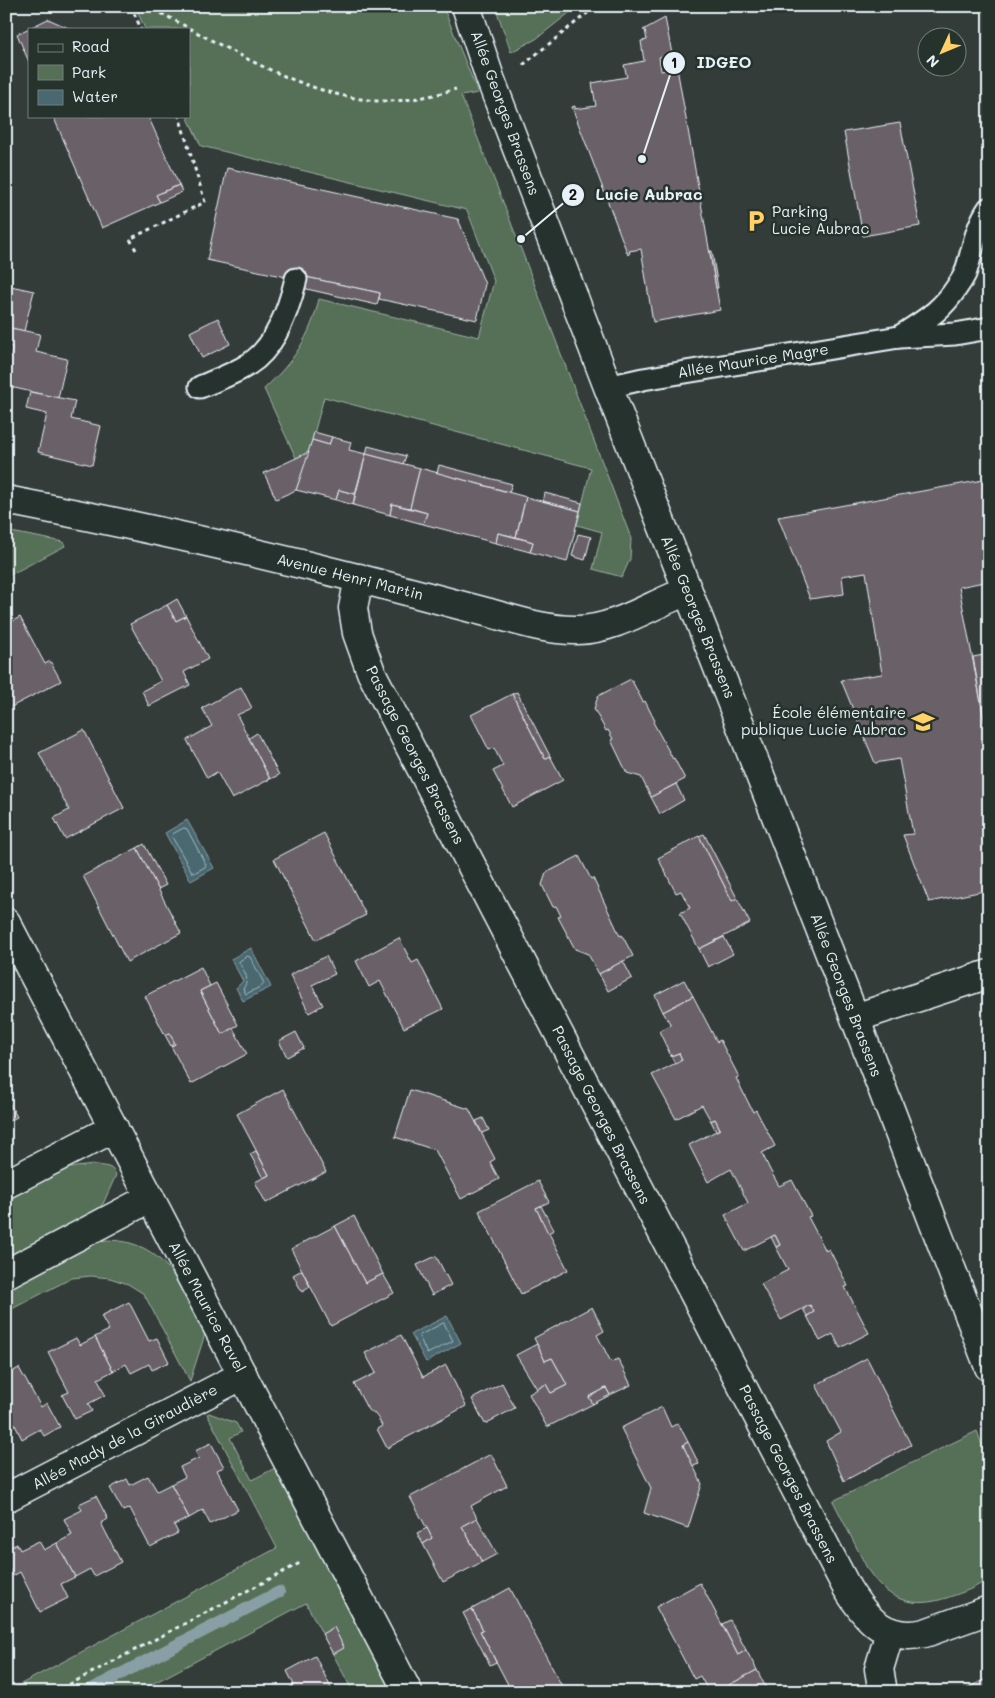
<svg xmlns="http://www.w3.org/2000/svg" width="995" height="1698" viewBox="0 0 995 1698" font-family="Mali,sans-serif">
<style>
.green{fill:#557056;stroke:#9eb0a7}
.water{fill:#496870;stroke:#899fa6}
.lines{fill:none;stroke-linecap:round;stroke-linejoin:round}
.shore{stroke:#a8bac2;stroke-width:1}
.stream{stroke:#899fa6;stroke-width:12}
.building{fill:#6a6168;stroke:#e8f1f8}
.service-casing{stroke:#e8f1f8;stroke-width:25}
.minor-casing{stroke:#e8f1f8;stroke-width:31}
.path{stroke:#e8f1f8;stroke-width:3;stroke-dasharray:4 4;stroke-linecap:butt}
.service{stroke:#26332d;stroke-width:21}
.minor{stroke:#26332d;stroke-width:28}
.labels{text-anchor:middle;stroke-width:5;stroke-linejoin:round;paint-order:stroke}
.street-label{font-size:15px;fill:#e8f1f8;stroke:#26332d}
.poi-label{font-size:15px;fill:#e8f1f8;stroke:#26332d;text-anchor:start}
.leader{fill:none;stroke:#e8f1f8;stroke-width:2}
.callout-dot{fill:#e8f1f8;stroke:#26332d;stroke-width:2}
.mark-label{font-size:15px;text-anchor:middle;font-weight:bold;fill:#111}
.callout-label{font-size:16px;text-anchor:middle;font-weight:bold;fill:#e8f1f8;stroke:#26332d;stroke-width:5;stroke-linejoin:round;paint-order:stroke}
</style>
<rect width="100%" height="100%" fill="#343c39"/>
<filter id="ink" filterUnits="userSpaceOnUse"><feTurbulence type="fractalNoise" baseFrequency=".02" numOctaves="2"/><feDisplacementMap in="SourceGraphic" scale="10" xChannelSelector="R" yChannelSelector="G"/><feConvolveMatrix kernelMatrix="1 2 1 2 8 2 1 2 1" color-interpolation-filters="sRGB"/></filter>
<g filter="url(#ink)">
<g class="green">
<path d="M135,6H441L446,14L478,93L461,96L505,207L631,538L630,559L622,577L593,569L602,532L577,525L591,468L324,397L309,452L296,458L264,389C293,362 310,338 319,299L479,337L494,281L467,210L201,146L187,116H189V29H145Z"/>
<polygon points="495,6 578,6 536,39 511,52"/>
<polygon points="6,531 63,542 65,546 6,577"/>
<path d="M94,1165C103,1166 113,1165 116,1175L103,1204L94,1212L6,1260V1198L60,1170L76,1167Z"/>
<path d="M106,1240C167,1240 181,1288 205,1334L190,1381L144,1294L128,1284L110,1278L91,1276L72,1278L6,1312V1287L86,1244Z"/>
<polygon points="209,1413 236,1423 241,1432 230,1438 252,1480 275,1468 390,1689 389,1692 353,1692 306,1603 137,1692 6,1692 277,1548 207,1414"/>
<path d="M977,1431L989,1464V1578C979,1586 967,1591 955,1595C918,1609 891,1605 868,1570L833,1501Z"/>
</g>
<g class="water">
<polygon points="187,820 214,868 191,881 165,833"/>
<polygon points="251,948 271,987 243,1001 236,988 243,981 231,959"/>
<polygon points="447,1316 461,1343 426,1362 411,1334"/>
</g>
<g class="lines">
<g class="shore">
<polygon points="184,828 187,829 206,865 205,867 194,873 192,872 172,837 173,834"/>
<path d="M247,956L250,957L264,983L262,986L246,994L243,989C251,977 244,973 239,962Z"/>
<polygon points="444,1323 453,1341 427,1354 419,1336"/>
</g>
<polyline class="stream" points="86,1692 279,1592"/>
</g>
<g class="building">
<polygon points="665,18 672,54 659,57 661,71 677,68 720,310 653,322 641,249 629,251 630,253 628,255 572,107 575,106 575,109 596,106 592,83 627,77 624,65 644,61 641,41 647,40 645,30 643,30"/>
<polygon points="48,19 71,29 29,29 29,62 17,34"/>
<polygon points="53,116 148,116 179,185 156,195 160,202 102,228"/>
<polygon points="900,123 920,226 863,236 844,132"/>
<polygon points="227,168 458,219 485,284 477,320 379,299 380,293 301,276 300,280 207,260"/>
<polygon points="179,185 182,192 160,202 156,195"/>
<polygon points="710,251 712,251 718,288 716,288"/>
<polygon points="301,276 380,293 377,305 298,287"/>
<polygon points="6,285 34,291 24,331 6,327"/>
<polygon points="218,318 230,344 202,358 190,332"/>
<polygon points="6,327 40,334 36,352 67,359 58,398 6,386 6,373 12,347 6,346"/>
<polygon points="30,392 75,401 71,419 101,426 92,465 38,452 47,414 26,409"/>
<polygon points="314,432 332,437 329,445 312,440"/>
<polygon points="332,437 351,442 349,450 366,454 355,494 339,490 336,500 296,490 312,440 329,445"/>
<polygon points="368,446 406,456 403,464 366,454"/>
<polygon points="309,452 296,490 276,499 264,473"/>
<polygon points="366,454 420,468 410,508 392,504 390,515 353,505"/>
<polygon points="439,465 512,484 509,492 437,473"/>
<polygon points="420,468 526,497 516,537 498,533 496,543 423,524 427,513 410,508"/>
<polygon points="989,479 989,581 959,587 989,745 989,890 929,902 903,835 913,834 899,759 875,763 841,680 882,674 866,572 842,576 844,594 810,599 778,517"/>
<polygon points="339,490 355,494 353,505 336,500"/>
<polygon points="545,493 582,503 580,511 543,501"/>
<polygon points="526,497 580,511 567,562 530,552 533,542 516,537"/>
<polygon points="392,504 427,513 423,524 390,515"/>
<polygon points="498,533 533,542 530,552 496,543"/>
<polygon points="578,534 591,537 585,560 572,556"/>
<polygon points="177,599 186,616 176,621 167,605"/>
<polygon points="167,605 176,621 186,616 208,659 184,672 190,685 149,706 142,691 161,681 130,624"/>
<polygon points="20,617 45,664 50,661 61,681 9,708 6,703 6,625"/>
<polygon points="989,654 989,736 987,736 973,657"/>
<polygon points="631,679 643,702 645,701 655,721 653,722 673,759 674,758 685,779 651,797 641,777 627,773 611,740 613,739 608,730 606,731 594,709 598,696"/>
<polygon points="241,687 252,708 237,715 270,779 232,799 217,772 207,778 187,740 212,726 202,708"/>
<polygon points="517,692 550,756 545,759 512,694"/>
<polygon points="512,694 545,759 550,756 563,780 512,807 493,771 503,766 494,748 489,750 471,715"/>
<polygon points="84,730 124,808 65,839 54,818 69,810 39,753"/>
<polygon points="257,733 279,775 270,779 249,738"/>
<polygon points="676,784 684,800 660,814 651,797"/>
<polygon points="324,833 366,915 316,940 274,859"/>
<polygon points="704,834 737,898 732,901 699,836"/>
<polygon points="699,836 732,901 737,898 750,923 699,949 680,913 690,908 681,891 676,893 658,858"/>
<polygon points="144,844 166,885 158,889 137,848"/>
<polygon points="137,848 181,933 127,962 83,876"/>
<polygon points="579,856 591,879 593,878 620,936 622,935 633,956 599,974 588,954 575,949 558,917 561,916 556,906 553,907 542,885 546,873"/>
<polygon points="724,937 733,954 708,967 699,949"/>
<polygon points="399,938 412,963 418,960 443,1009 404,1028 380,981 369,987 356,961"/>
<polygon points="326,956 335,974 312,985 323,1005 309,1013 290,975"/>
<polygon points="623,961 632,978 608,991 599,974"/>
<polygon points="201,967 210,986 200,991 222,1034 233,1028 247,1054 191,1084 171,1046 175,1044 170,1033 165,1035 145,996"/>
<polygon points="684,980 693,996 663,1012 655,995"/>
<polygon points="216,983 238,1025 222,1034 200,991"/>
<polygon points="693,996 717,1042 720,1040 739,1077 736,1078 753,1112 756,1110 775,1146 762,1153 770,1170 779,1186 792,1180 811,1216 808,1217 826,1251 829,1249 848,1286 845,1287 869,1333 840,1348 833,1334 820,1341 807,1316 814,1312 810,1305 781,1320 761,1284 788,1270 776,1247 780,1245 775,1235 744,1251 725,1215 748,1203 731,1169 708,1182 689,1145 720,1129 715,1119 711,1121 702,1105 676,1119 652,1075 682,1060 679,1053 671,1056 659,1031 671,1025 663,1012"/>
<polygon points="296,1032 304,1048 287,1057 279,1041"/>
<polygon points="170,1033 175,1044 171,1046 165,1035"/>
<polygon points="679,1053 682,1060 675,1064 671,1056"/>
<polygon points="283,1089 326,1172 266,1203 255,1182 269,1175 237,1114"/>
<polygon points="410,1090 469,1109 495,1159 490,1162 499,1179 461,1199 435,1150 395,1137"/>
<polygon points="6,1097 17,1117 11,1120 6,1111"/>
<polygon points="6,1111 11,1120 6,1122"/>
<polygon points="483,1118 489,1130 482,1133 476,1121"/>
<polygon points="715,1119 720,1129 716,1131 711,1121"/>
<polygon points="256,1151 269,1175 263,1178 250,1154"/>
<polygon points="538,1181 549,1202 536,1208 568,1270 521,1294 479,1211"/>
<polygon points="541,1206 554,1230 548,1233 536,1208"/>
<polygon points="354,1216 383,1274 365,1283 335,1226"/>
<polygon points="335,1226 365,1283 383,1274 394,1293 331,1326 291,1249"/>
<polygon points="775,1235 780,1245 776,1247 771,1237"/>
<polygon points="436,1256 451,1285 432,1295 417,1265"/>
<polygon points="302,1270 310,1287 302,1292 293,1275"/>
<polygon points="129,1302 149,1341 157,1338 169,1362 152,1370 149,1364 131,1373 126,1364 113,1371 95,1337 109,1330 101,1316"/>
<polygon points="810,1305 814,1312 807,1316 803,1309"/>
<polygon points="592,1307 604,1331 597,1335 611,1362 618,1359 631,1385 610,1395 606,1388 589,1397 593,1404 547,1427 529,1394 546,1384 551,1393 567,1385 552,1358 545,1361 534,1338"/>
<polygon points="401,1335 423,1377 446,1365 466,1406 387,1448 377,1429 382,1426 378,1418 374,1413 368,1410 354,1384 376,1373 365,1353"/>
<polygon points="95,1337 113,1371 98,1379 105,1395 88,1404 92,1411 75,1419 62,1395 69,1392 48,1352 76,1338 80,1345"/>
<polygon points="537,1344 545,1361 552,1358 567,1385 551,1393 546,1384 537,1389 516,1355"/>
<polygon points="867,1358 911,1445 844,1481 826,1441 841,1432 816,1385"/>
<polygon points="19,1368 41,1407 47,1403 60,1427 44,1436 40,1429 22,1439 14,1423 6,1427 6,1375"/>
<polygon points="502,1383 515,1408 485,1424 472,1399"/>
<polygon points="606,1388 610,1395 593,1404 589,1397"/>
<polygon points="662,1407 671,1427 678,1423 688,1442 683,1445 702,1484 688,1528 644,1513 651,1488 621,1428"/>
<polygon points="688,1442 699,1464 693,1466 683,1445"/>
<polygon points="211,1443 224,1467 217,1470 238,1510 210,1524 203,1510 189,1518 171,1484 185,1477 180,1467 199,1458 195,1451"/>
<polygon points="491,1454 507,1486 471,1506 477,1518 462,1526 482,1562 443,1582 423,1544 432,1538 410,1497"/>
<polygon points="148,1476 157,1491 171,1484 189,1518 174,1525 178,1533 150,1547 130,1508 123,1511 110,1488 127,1479 130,1485"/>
<polygon points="96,1496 108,1519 101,1523 121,1562 94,1576 90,1569 75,1577 57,1543 72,1535 64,1519 82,1510 79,1504"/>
<polygon points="477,1518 497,1554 482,1562 462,1526"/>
<polygon points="427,1528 432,1538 423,1544 417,1533"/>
<polygon points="39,1541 44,1550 57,1543 75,1577 61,1584 68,1598 40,1612 20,1572 13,1576 6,1562 6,1549 17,1544 20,1550"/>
<polygon points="700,1583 738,1655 746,1650 757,1670 716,1692 709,1692 700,1676 694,1679 656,1607"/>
<polygon points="510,1588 565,1692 512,1692 480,1631 483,1630 472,1609"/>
<polygon points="472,1609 483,1630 480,1631 496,1662 490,1665 463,1613"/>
<polygon points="730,1620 746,1650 738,1655 722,1624"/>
<polygon points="334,1627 344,1648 333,1654 322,1634"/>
<polygon points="315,1656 333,1692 281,1692 294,1685 287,1671"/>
<polygon points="757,1670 767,1690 764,1692 716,1692"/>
<polygon points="989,1677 989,1692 960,1692"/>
</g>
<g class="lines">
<defs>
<g id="service">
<path d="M989,208C975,228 973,251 965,274C963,278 960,283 957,287C941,312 923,321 899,337L955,334L989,328"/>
<path d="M200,387C216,380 234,374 249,364C276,347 289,308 296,279"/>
<polyline points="608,387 643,379 899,337"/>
</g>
<g id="minor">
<polyline points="466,6 490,78 608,387 855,1018 989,1367"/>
<path d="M6,500C125,523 244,549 361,579C403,590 444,601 486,612C516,620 547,631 578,630C615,630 654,603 688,591"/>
<path d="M359,578L353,608L357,633L371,672L847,1588C866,1619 885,1642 925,1633L989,1610"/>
<polyline points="6,922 408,1692"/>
<polyline points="855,1018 989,974"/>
<polyline points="6,1184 114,1128"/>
<polyline points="6,1274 150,1198"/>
<polyline points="6,1498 243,1375"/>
<polyline points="883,1692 879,1669 890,1632"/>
</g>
</defs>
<use href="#service" class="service-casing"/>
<use href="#minor" class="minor-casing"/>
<g class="path">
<polyline points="131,6 141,29"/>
<path d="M147,6C217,41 301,97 380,101C406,102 432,96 456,89"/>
<polyline points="523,65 596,6"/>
<polyline points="136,250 130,239 205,202 179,116"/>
<polyline points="55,1692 300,1563"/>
</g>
<use href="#service" class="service"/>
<use href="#minor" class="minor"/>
</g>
</g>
<defs>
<symbol id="parking-bare" viewBox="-9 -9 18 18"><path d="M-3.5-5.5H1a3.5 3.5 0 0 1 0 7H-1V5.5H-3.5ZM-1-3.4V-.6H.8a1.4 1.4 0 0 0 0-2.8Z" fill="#ffd166" stroke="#26332d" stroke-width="2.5" paint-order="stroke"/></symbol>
<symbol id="school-bare" viewBox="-9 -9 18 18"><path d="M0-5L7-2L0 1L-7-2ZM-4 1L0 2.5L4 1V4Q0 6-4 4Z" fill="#ffd166" stroke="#26332d" stroke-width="2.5" paint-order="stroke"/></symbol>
</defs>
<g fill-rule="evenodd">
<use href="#parking-bare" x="740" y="205" width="32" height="32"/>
<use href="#school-bare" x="907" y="706" width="32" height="32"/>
</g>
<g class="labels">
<g class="street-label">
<text transform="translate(505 113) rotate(70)" y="5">Allée Georges Brassens</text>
<text transform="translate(753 361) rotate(-9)" y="5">Allée Maurice Magre</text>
<text transform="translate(350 577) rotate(14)" y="5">Avenue Henri Martin</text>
<text transform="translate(698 617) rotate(68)" y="5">Allée Georges Brassens</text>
<text transform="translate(415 755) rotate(63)" y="5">Passage Georges Brassens</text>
<text transform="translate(846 995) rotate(69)" y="5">Allée Georges Brassens</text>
<text transform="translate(601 1115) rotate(63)" y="5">Passage Georges Brassens</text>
<text transform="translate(207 1307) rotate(62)" y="5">Allée Maurice Ravel</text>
<text transform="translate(125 1437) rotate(-28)" y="5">Allée Mady de la Giraudière</text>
<text transform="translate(788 1474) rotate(63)" y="5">Passage Georges Brassens</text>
</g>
<g class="poi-label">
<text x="772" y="217">Parking<tspan x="772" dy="17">Lucie Aubrac</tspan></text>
<text x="906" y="718" text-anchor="end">École élémentaire<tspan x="906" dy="17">publique Lucie Aubrac</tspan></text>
</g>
</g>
<path class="leader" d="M642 159L674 63M521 239L573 195"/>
<g class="callout-dot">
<circle cx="642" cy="159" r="5"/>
<circle cx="521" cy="239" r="5"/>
<circle cx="674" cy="63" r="12"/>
<circle cx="573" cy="195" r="12"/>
</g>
<g class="mark-label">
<text x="674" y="68">1</text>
<text x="573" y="200">2</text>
</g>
<g class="callout-label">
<text x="724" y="68">IDGEO</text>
<text x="649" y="200">Lucie Aubrac</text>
</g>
<rect width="995" height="1698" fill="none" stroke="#26332d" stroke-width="25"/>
<rect x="12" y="12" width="970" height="1673" fill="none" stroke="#e8f1f8" stroke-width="2" filter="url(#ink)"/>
<rect x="28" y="28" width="162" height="90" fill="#26332d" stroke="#747f7e"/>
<rect x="38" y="44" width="25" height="8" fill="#26332d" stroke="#747f7e"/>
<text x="72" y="52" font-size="15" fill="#e8f1f8">Road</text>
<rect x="38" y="65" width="25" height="15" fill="#557056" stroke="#747f7e"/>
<text x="72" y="78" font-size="15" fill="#e8f1f8">Park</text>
<rect x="38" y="90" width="25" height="15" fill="#496870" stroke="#747f7e"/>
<text x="72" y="102" font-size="15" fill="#e8f1f8">Water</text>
<g transform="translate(942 52) rotate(226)"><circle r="24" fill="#26332d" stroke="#747f7e"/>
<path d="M0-4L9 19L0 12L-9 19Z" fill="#ffd166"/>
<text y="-8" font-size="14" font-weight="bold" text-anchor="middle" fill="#e8f1f8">N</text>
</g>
</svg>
